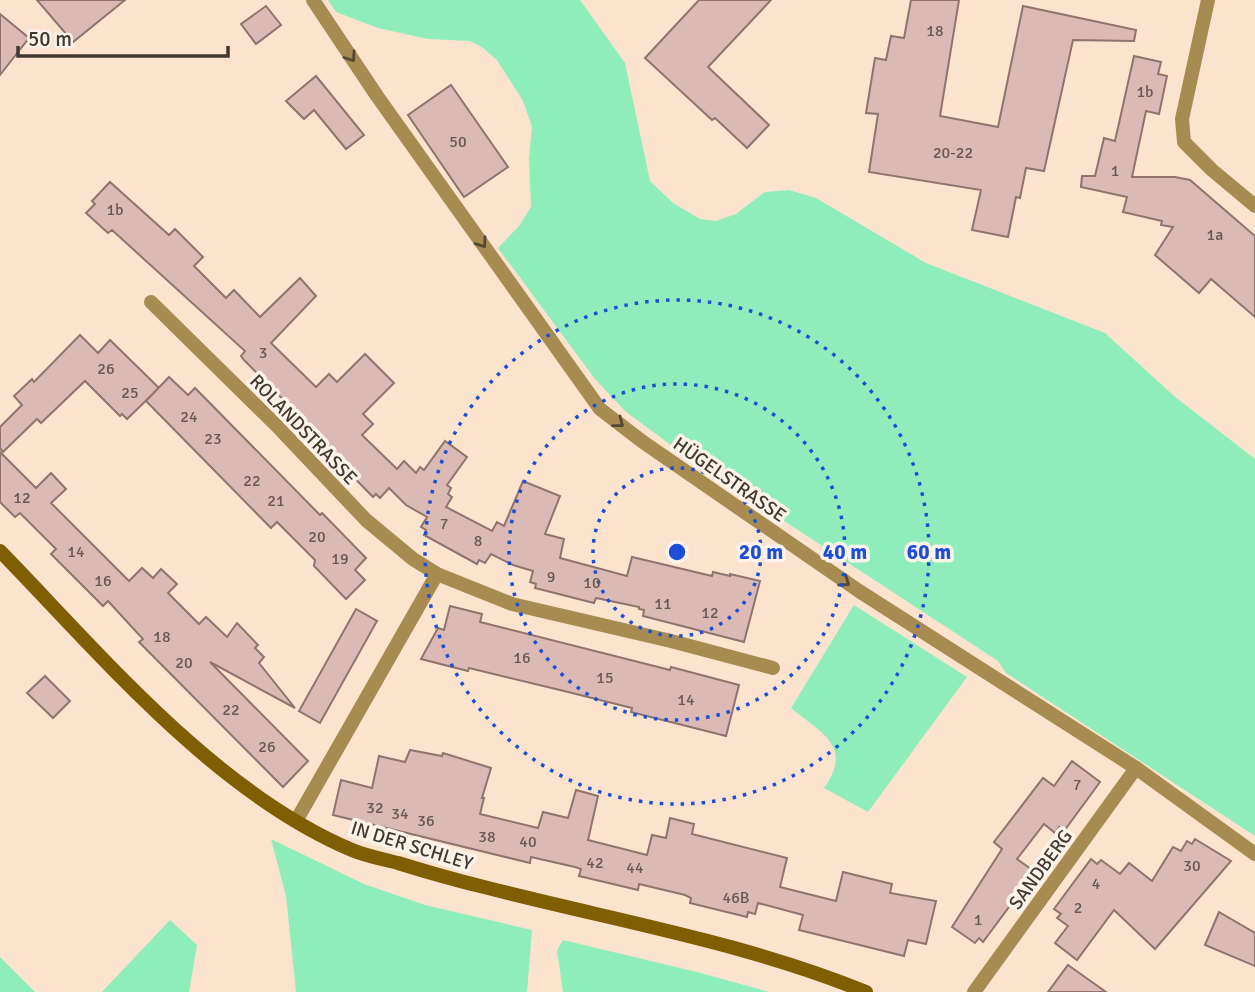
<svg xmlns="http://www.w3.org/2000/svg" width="1255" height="992" viewBox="0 0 1255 992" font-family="Signika,sans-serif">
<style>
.green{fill:#8fedbc}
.building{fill:#dbbab5;stroke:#91736e;stroke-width:2}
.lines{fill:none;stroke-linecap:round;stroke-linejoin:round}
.street{stroke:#a78b50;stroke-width:14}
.secondary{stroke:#805e04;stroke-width:14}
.oneway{stroke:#554936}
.ring{fill:none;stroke:#1d4ed8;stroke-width:3.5;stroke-dasharray:3.5 7}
.labels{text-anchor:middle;stroke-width:7;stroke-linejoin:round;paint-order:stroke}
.number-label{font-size:16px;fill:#685850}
.street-label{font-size:19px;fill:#41382f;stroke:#fdf3eb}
.centre{fill:#1d4ed8;stroke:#fdf3eb;stroke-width:3.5}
.ring-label{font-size:21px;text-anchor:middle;font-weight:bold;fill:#1d4ed8;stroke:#fdf3eb;stroke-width:7;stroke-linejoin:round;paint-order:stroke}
</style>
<rect width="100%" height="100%" fill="#fbe3ce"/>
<g class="green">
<polygon points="328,0 580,0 625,63 650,181 673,203 700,219 716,221 736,214 765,192 789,190 816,198 926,263 1105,333 1174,396 1255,459 1255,836 1006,673 998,661 691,460 625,411 595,379 498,248 519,226 531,207 529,158 532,127 523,101 497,60 483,48 470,41 428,39 378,28 336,12"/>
<path d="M854,605L967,677L868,812L824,788C854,746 821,733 791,708Z"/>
<polygon points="271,839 364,884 425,905 532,930 527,992 296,992 286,896"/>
<polygon points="170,920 197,945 189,992 102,992"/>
<polygon points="563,940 701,973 769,992 563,992 557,950"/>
<polygon points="0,957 35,992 0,992"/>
</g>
<g class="building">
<polygon points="37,0 125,0 73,42"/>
<polygon points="699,0 771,0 708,67 769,125 747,148 715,118 712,120 645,58"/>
<polygon points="911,0 959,0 940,116 998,127 1023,6 1136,30 1134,41 1073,40 1044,171 1026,168 1020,198 1016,197 1008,237 972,230 981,190 869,172 878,114 866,113 875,58 886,60 891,36 904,38"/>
<polygon points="266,6 281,25 256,44 241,24"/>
<polygon points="0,14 29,38 0,75"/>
<polygon points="1134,56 1161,62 1158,74 1167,76 1159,114 1146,111 1132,177 1175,177 1190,180 1255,236 1255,317 1211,279 1199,293 1155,255 1173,227 1161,225 1162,221 1123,212 1127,197 1081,187 1082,176 1095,176 1104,138 1115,141"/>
<polygon points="316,76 364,135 346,149 314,110 304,119 286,101"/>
<polygon points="451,85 508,167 464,197 408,115"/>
<polygon points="110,182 169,235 175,229 203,257 194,266 226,298 234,290 260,317 300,278 316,296 271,343 316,387 329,374 337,382 365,354 394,383 363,414 373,424 362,435 397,469 404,461 416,473 420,467 424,470 445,441 467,457 447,485 451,488 448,494 452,497 446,507 492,531 497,522 504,526 523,481 560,496 545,534 564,539 560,558 627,576 632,557 712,576 713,572 730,576 730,574 760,581 744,642 643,616 644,610 639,609 639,607 596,598 594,603 535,588 536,584 530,582 533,571 513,565 491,554 485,563 479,560 477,564 424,535 426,530 421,527 427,517 406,505 389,488 380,498 376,494 373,497 330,453 333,450 244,360 241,356 245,351 112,230 108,233 86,213 95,204 92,201"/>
<polygon points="80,335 98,353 110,340 159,388 127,419 122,414 120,416 85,381 41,423 37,419 3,452 0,448 0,427 22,405 14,396 32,379 34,382"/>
<polygon points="169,377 188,395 195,388 320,515 322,513 366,558 355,570 365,580 346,599 314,566 315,560 277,522 271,528 146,401"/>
<polygon points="0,452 36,488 51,473 66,489 51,503 129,581 142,568 153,578 161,569 177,584 168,593 199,624 206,617 227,637 237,623 258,645 255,648 264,657 259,663 295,708 210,662 308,761 283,787 139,642 143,639 108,601 103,606 51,554 56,549 20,513 15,517 0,502"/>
<polygon points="450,606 482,614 480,622 670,670 671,667 739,685 726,736 631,712 632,708 564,691 469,668 468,671 421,659 438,628 444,630"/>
<polygon points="356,609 377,621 320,723 299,711"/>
<polygon points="45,676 70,701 53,718 27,693"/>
<polygon points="410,750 442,756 443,753 491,768 482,798 484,798 480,814 538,828 543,812 568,818 576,790 598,796 588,840 647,855 652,835 666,838 670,818 694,824 692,834 787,858 780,887 836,901 843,872 892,884 890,893 936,901 926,944 908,940 904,956 799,930 803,915 758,903 755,914 748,912 747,917 690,903 691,898 685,895 639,884 638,890 579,876 581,869 575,867 531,857 530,863 333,815 341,780 372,788 379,756 405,762"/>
<polygon points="1072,761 1100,782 1064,831 1059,827 1055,833 1044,824 1017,859 1035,872 983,942 979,938 975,943 952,927 1002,849 994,842 1043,778 1054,786"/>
<polygon points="1195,839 1231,861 1155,949 1114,910 1077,960 1055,943 1068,926 1057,918 1061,914 1054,909 1091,859 1097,864 1101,860 1120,874 1129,863 1152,881 1173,847 1181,851 1187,841 1192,844"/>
<polygon points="1219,912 1255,933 1255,966 1205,945"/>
<polygon points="1068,965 1106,992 1048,992"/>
</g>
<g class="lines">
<g class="street">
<polyline points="313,0 377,96 600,409 643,442 859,591 1136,768 1255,854"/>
<polyline points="1208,0 1182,119 1184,142 1212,170 1255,206"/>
<polyline points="151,302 276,425 366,520 413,559 437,574 512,604 671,641 773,668"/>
<polyline points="296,821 437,574"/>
<polyline points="974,992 1136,768"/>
</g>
<path class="secondary" d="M0,551C102,656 215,792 352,850C366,856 383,859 398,863C427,872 455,880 484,887C611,920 744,942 866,992"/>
</g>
<defs><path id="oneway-chevron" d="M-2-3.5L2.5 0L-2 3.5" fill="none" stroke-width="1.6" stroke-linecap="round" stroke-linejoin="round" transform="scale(1.75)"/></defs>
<g class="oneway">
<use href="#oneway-chevron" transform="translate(351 57) rotate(56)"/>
<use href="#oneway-chevron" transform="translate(482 243) rotate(55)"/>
<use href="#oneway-chevron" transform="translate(619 423) rotate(38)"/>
<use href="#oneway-chevron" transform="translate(845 582) rotate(35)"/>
</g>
<g class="ring">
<circle cx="677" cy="552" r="84"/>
<circle cx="677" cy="552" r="168"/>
<circle cx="677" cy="552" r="252"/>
</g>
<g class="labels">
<g class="number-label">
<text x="935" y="36">18</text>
<text x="1145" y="97">1b</text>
<text x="458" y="147">50</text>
<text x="953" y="158">20-22</text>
<text x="1115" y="176">1</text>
<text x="115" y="215">1b</text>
<text x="1215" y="240">1a</text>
<text x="263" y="358">3</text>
<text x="106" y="374">26</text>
<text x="130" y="398">25</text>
<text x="189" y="422">24</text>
<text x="213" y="444">23</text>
<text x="252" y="486">22</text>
<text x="22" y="503">12</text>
<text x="276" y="506">21</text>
<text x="444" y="529">7</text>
<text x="317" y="542">20</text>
<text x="478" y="546">8</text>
<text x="76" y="557">14</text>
<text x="340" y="564">19</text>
<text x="551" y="582">9</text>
<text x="103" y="586">16</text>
<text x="592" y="588">10</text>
<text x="663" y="609">11</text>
<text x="710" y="618">12</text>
<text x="162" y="642">18</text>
<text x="522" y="663">16</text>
<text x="184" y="668">20</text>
<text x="605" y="683">15</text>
<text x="686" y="705">14</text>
<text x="231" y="715">22</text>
<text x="267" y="752">26</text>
<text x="1077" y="790">7</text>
<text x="375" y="813">32</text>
<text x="400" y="819">34</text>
<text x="426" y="826">36</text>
<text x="487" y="842">38</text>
<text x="528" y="847">40</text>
<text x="595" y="868">42</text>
<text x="1192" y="871">30</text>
<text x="635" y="873">44</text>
<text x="1096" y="889">4</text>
<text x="736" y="903">46B</text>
<text x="1078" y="913">2</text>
<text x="978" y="925">1</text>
</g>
<g class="street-label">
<text transform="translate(304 429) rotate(46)" y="7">ROLANDSTRASSE</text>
<text transform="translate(730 479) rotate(35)" y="7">HÜGELSTRASSE</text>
<text transform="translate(412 845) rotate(17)" y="7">IN DER SCHLEY</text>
<text transform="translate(1040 869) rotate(-54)" y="7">SANDBERG</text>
</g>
</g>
<circle cx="677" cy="552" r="10" class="centre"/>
<g class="ring-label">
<text x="761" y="559">20 m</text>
<text x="845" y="559">40 m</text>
<text x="929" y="559">60 m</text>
</g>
<path d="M18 46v10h210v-10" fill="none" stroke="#41382f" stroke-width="3.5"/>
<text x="28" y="46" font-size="21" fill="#41382f" stroke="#fdf3eb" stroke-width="5" paint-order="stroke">50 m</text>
</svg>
